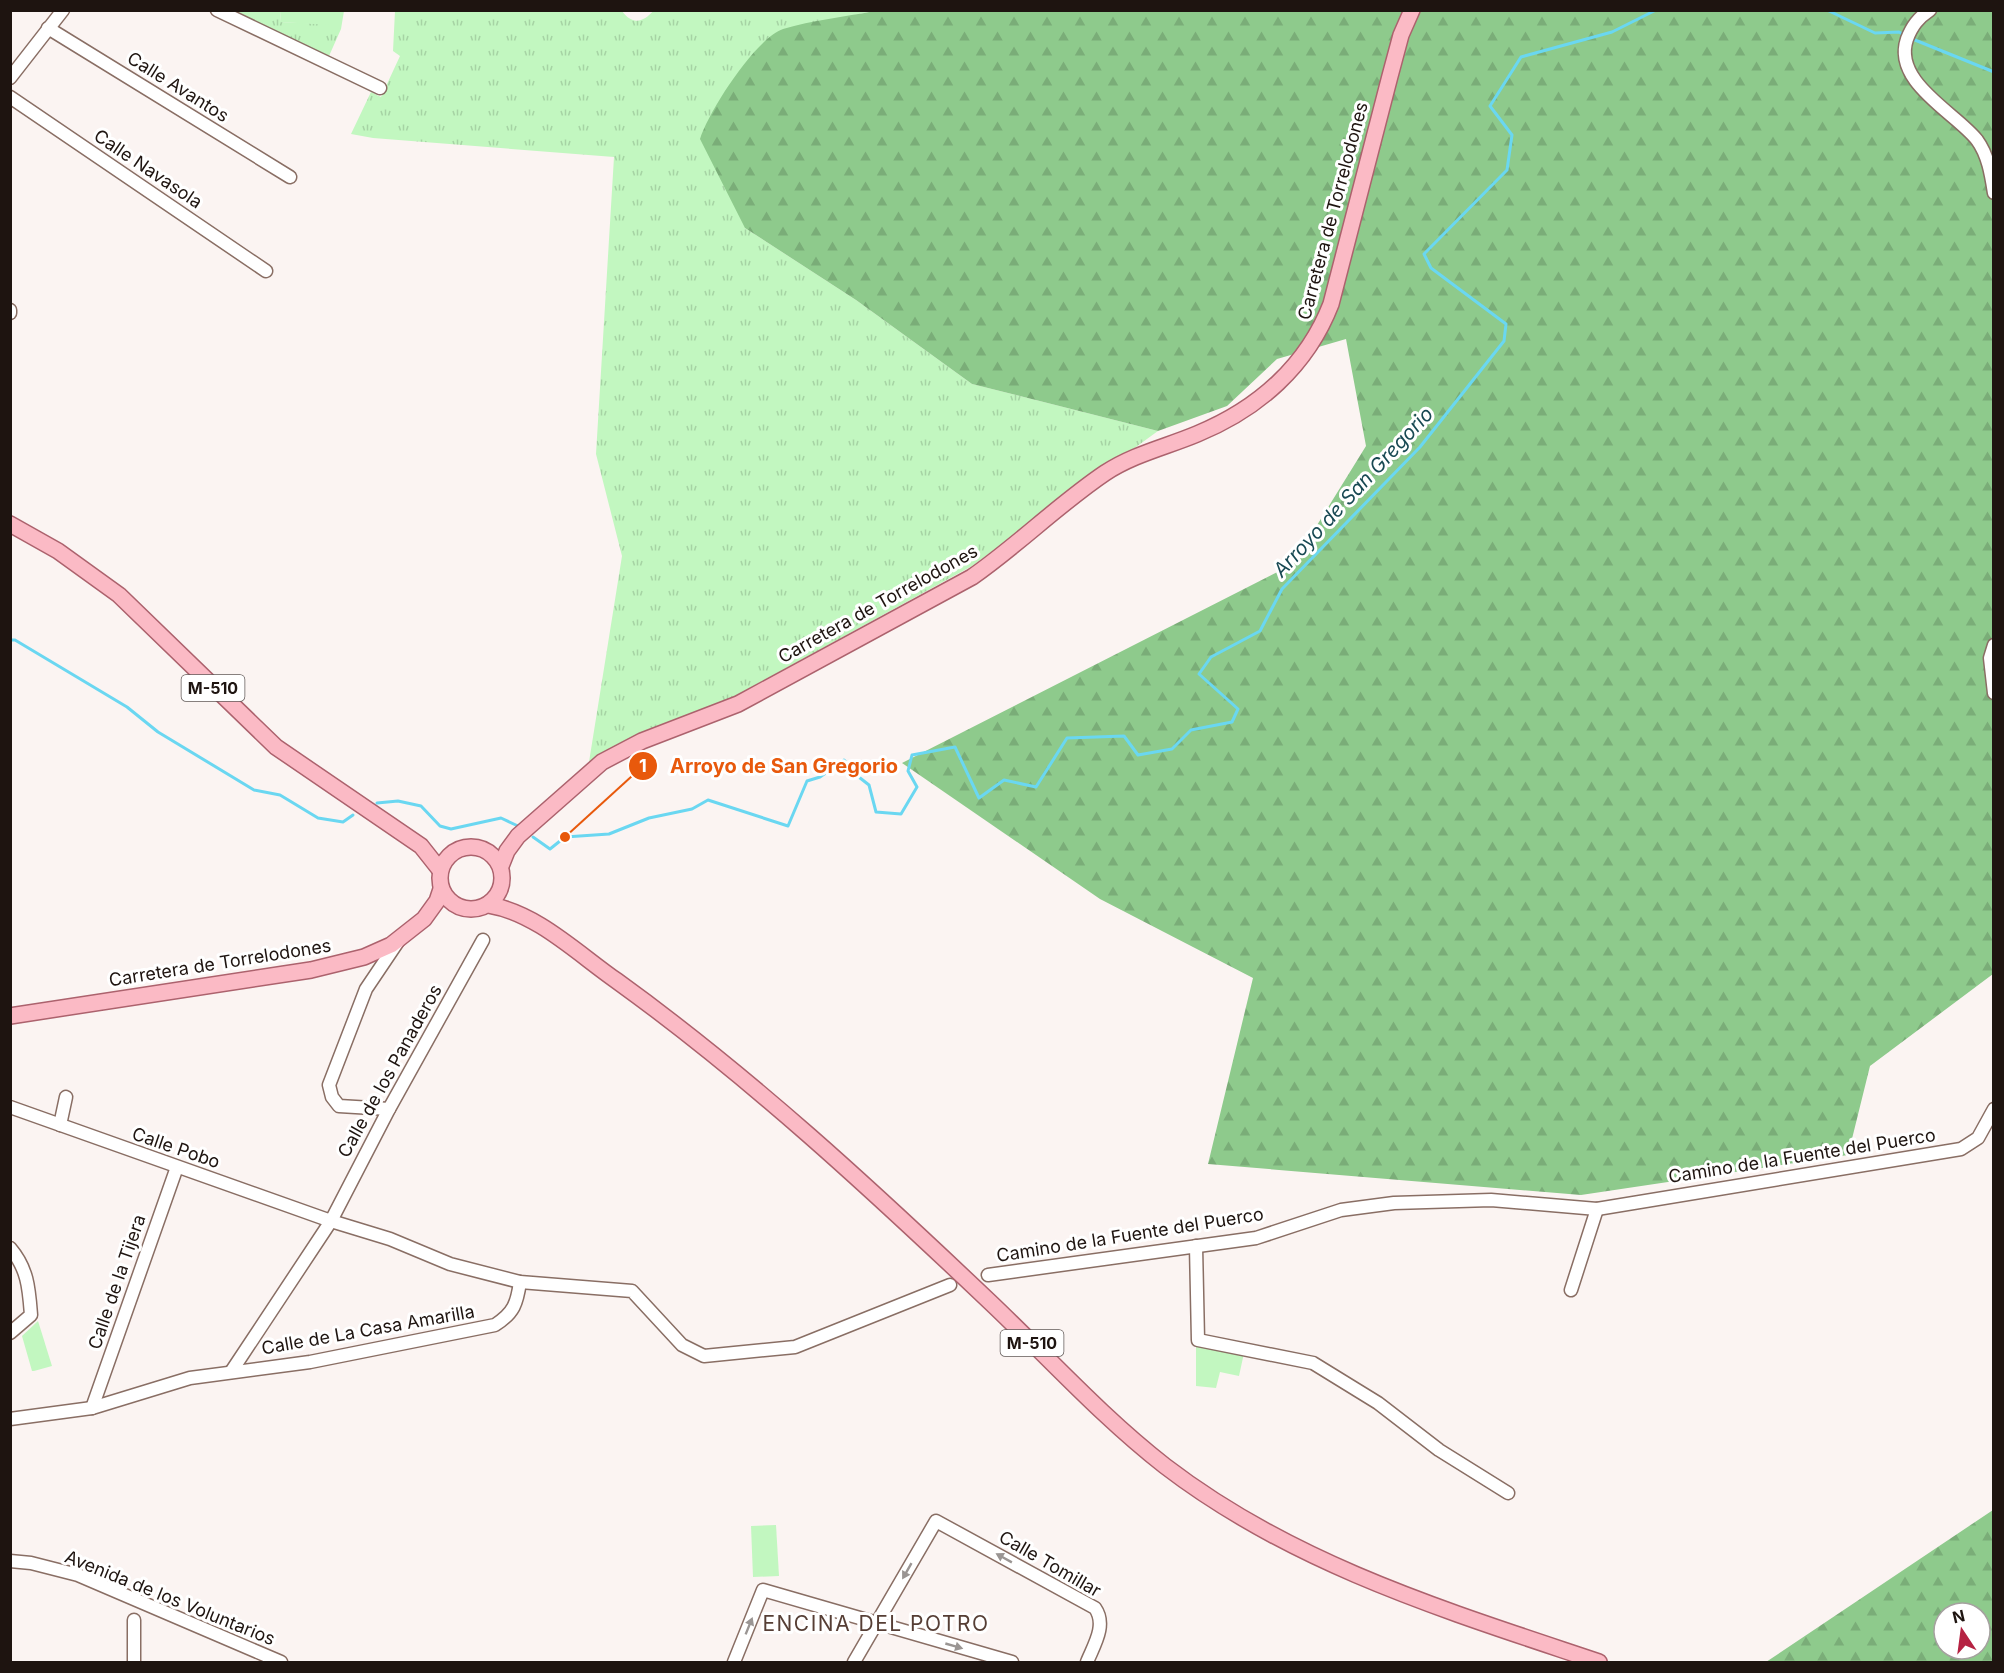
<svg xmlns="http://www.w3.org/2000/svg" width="2004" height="1673" viewBox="0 0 2004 1673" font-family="Inter,sans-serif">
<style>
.grass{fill:url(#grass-tufts)}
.forest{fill:url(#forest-firs);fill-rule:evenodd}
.garden{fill:#c2f7c0}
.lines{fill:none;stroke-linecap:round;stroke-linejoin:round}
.stream{stroke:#6ad7f1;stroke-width:3}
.minor-casing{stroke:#896e64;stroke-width:15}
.major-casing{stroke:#ac626d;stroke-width:18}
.minor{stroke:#fff;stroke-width:12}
.major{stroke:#fbbac5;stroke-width:15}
.oneway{fill:#9a9593}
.labels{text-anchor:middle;stroke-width:6;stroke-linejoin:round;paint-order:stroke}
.shield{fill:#fff;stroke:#625a58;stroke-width:1.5}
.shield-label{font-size:16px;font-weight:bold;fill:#1e1410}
.street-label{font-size:18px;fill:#1e1410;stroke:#fff}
.water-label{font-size:20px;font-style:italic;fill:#184953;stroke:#fff}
.quarter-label{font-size:21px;letter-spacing:1.5px;fill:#563e35;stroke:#fff}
.leader{fill:none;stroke:#e8590c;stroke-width:2}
.callout-dot{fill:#e8590c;stroke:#fff;stroke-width:2}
.mark-label{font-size:18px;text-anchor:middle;font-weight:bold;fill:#fff}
.callout-label{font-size:20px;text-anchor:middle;font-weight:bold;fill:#e8590c;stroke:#fff;stroke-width:6;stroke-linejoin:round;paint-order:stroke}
</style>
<defs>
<pattern id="grass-tufts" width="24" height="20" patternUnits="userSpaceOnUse" patternTransform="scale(1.5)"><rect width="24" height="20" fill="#c2f7c0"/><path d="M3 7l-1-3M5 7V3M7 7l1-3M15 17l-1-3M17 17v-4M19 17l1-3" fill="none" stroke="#a6d3a4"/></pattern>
<pattern id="forest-firs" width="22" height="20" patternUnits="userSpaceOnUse" patternTransform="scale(1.5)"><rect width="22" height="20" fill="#8eca8c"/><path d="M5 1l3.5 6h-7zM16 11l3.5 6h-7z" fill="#7aad78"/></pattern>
</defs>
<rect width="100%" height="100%" fill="#fbf4f2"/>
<g class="grass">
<path d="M654,10L874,11L781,30L745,228L856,300L972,384L1158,431L972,566L728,700L589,762L622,556L596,454L614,157L373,138L351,134L371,92L381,97L400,56L393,51L395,11H622C632,25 643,23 654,10Z"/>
<polygon points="234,11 281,11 280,22 331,24 331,11 344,11 341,29 329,56"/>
</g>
<g class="forest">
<path d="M874,11H1993V974L1870,1066L1848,1155L1581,1195L1208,1164L1253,978L1100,899L902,763L1293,564L1366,446L1346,339L1277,359L1227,406L1158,431L972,384L856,300L745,228L700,139C709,111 755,39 783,29C812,20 845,17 874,11Z"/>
<path d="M1993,1510V1662H1766ZM1944,1613H1980V1649H1944Z"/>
</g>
<g class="garden">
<polygon points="281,11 331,11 331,25 280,22"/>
<polygon points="38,1321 52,1366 34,1371 32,1371 22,1336"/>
<polygon points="1196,1346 1244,1353 1239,1376 1220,1372 1216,1388 1196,1386"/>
<polygon points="776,1525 779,1576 753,1577 751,1526"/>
</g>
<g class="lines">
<g class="stream">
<polyline points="1827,10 1875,33 1899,32 1904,35"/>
<polyline points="1910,38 1994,72"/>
<polyline points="10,640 15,640 127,707 158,732 254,790 280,795 318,818 343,822 353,815"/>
<polyline points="377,803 398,801 421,806 440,826 451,829 501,818 518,826"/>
<polyline points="533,837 550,849 565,837 609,834 649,818 692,809 708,800 788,826 807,781 820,777 844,760 855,774 869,785 876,812 901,814 917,787 908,771 912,755 955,747 979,798 1004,780 1036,787 1067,738 1124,736 1138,755 1172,749 1191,730 1232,722 1238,709 1199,674 1211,657 1260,631 1282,589 1420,447 1504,341 1506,324 1431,268 1424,254 1507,170 1512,135 1490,106 1521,57 1612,32 1656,10"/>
</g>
<defs>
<g id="minor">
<polyline points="217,10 380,88"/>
<path d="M1930,10C1918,18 1912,26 1907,39C1892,82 1956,113 1977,140C1988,155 1991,174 1994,193"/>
<polyline points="48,28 290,177"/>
<polyline points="10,78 63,10"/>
<polyline points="10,97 266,271"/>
<polyline points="10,310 10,313"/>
<polyline points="1994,645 1990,658 1994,693"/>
<polyline points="10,1107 331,1221 390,1239 450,1264 520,1282 632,1291 682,1345 704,1356 795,1347 950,1285"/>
<polyline points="389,1109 339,1106 332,1097 329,1085 366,989 399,940"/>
<polyline points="60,1125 66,1097"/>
<polyline points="1196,1246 1198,1340 1313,1363 1378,1403 1439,1450 1508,1493"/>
<path d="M10,1248C28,1269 29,1289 31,1315L10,1333"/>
<polyline points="988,1275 1256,1238 1341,1210 1394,1203 1491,1200 1597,1209 1961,1149 1978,1138 1994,1109"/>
<polyline points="1571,1290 1597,1209"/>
<polyline points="231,1372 331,1221 389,1109 483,940"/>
<polyline points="92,1408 177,1167"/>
<path d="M10,1419L92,1408L190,1378L310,1362L495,1325C514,1313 517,1303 520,1282"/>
<polyline points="10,1561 31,1563 78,1575 281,1662"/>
<polyline points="134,1620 134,1662"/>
<polyline points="734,1662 763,1590 1012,1662"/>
<path d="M854,1662L936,1521L1095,1608C1107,1625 1094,1645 1087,1662"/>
</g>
<g id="major">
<polyline points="10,524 58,551 119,595 276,747 421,846 440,870"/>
<circle cx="471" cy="878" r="31"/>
<path d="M501,866L507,851L518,836L602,762L642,741L738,704L972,577C1018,545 1059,504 1105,473C1134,454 1166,447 1197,434C1258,409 1307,366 1331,304L1390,76L1401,35L1412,10"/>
<path d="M489,905C537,913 578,954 617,981C750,1077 871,1189 990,1302C1048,1357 1102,1417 1165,1466C1294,1565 1447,1611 1599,1662"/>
<polyline points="10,1016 311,970 364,957 391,945 424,919 437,901 441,889"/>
</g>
</defs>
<use href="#minor" class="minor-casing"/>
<use href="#major" class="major-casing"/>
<use href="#minor" class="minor"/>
<use href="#major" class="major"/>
</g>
<defs><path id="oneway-solid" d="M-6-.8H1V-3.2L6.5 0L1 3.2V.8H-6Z" transform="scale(1.5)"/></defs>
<g class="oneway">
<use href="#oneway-solid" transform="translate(1004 1558) rotate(-151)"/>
<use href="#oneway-solid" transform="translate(907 1571) rotate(120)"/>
<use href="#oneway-solid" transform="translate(749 1626) rotate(-68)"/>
<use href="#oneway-solid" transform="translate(954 1646) rotate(16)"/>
</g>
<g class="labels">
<g class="shield">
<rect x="181.5" y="675" width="63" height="26" rx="4.5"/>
<rect x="1000.5" y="1330" width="63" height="26" rx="4.5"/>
</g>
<g class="shield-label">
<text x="213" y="694">M-510</text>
<text x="1032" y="1349">M-510</text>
</g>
<g class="street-label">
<text transform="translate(178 87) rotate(32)" y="6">Calle Avantos</text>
<text transform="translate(148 169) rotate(34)" y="6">Calle Navasola</text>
<text transform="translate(1333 211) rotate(-75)" y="6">Carretera de Torrelodones</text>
<text transform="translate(878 604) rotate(-29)" y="6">Carretera de Torrelodones</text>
<text transform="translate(220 963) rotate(-9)" y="6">Carretera de Torrelodones</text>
<text transform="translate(390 1071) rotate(-61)" y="6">Calle de los Panaderos</text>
<text transform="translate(176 1148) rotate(19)" y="6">Calle Pobo</text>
<text transform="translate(1802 1156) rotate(-9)" y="6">Camino de la Fuente del Puerco</text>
<text transform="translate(1130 1235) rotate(-9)" y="6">Camino de la Fuente del Puerco</text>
<text transform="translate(117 1282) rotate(-71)" y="6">Calle de la Tijera</text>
<text transform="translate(368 1330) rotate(-10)" y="6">Calle de La Casa Amarilla</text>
<text transform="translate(1050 1564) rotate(30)" y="6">Calle Tomillar</text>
<text transform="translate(170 1598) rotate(22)" y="6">Avenida de los Voluntarios</text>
</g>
<g class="water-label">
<text transform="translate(1353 492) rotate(-47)" y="7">Arroyo de San Gregorio</text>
</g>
<g class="quarter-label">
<text x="876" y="1631">ENCINA DEL POTRO</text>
</g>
</g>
<path class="leader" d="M565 837L643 766"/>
<g class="callout-dot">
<circle cx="565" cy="837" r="6"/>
<circle cx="643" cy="766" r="15"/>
</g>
<g class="mark-label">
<text x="643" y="772">1</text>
</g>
<g class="callout-label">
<text x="784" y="773">Arroyo de San Gregorio</text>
</g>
<rect width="2004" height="1673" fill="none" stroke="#1e1410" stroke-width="24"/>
<g transform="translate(1962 1631) rotate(347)"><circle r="28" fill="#ffffff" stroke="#a5a19f" stroke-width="1.5"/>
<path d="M0-4.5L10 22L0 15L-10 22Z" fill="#b52242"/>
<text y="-9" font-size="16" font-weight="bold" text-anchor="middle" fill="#1e1410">N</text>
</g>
</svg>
